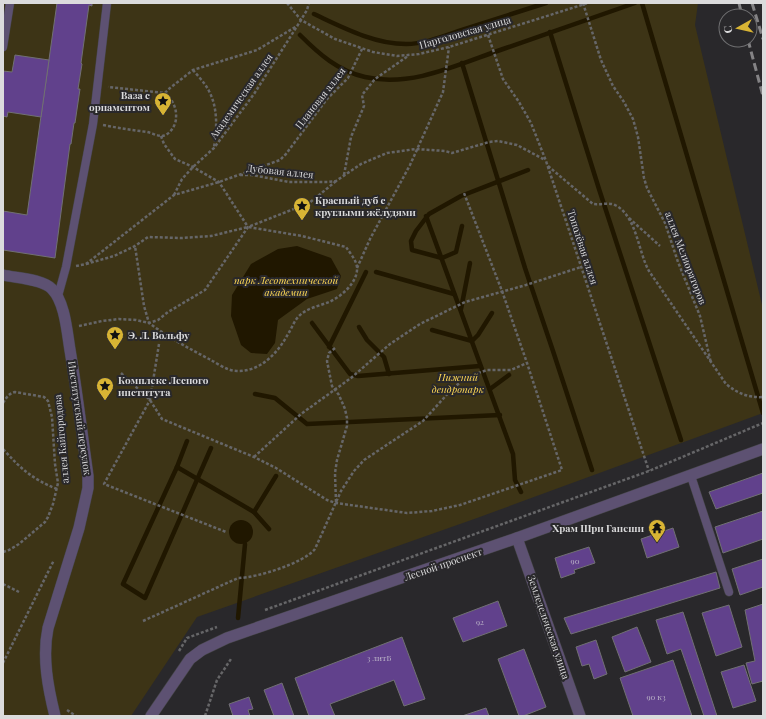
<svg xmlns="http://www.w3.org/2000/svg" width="766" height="719" viewBox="0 0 766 719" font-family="'Playfair Display',serif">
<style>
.green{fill:#3d3416}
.water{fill:#201700}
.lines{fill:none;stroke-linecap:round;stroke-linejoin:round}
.stream{stroke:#201700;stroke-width:4.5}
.building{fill:#61418c;stroke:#717073}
.service-casing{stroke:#454547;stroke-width:9}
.minor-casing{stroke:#454547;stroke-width:12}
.path{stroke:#666668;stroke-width:2.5;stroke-dasharray:3 2;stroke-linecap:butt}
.service{stroke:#5d5172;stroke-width:8}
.minor{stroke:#5d5172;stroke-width:11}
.rail{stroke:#848385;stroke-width:3;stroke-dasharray:8 4;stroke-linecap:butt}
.labels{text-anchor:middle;stroke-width:4;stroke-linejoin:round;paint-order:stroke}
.number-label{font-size:8px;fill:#bcb4c8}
.street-label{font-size:10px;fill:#dbdbdc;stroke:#29282b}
.poi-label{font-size:10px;font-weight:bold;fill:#dbdbdc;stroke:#29282b;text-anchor:start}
.park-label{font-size:10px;font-style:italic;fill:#fed855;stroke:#29282b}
</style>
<rect width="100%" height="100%" fill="#29282b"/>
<polygon class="green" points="3,3 698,3 695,25 763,309 763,413 477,518 197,617 131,716 3,716"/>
<g class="water">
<polygon points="297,246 331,258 341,276 337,289 307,299 278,320 275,343 267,354 251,353 241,345 231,316 232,295 251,264 278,249"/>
<circle cx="241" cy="532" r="12"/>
</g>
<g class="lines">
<g class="stream">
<polyline points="642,3 763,413"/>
<path d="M314,14C342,27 374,44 406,44C425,44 444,36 462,30C490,21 518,12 546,3"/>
<polyline points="550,32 599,189 681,440"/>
<path d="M300,35C319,54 338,71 365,77C413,88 461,63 506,48C549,33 592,18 635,3"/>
<polyline points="462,63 525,268 553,351 592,470"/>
<polyline points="426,216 513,454 515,480 521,492"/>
<polyline points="462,226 456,252 442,258 412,250 411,241 416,231 429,214 461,196 528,170"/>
<polyline points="376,272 454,294"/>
<polyline points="461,309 470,263"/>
<polyline points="312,323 350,374 358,376 480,366"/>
<polyline points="359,327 367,340 384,357 389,374"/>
<polyline points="432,330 472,341 478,335 492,313"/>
<polyline points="329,347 366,272"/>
<polyline points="490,389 509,375"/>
<polyline points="255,394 275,398 307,424 500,415"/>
<polyline points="187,441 177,467 123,584 145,598 211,448"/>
<polyline points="177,467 254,512 269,529"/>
<polyline points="254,512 276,476"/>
<polyline points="238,618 245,544"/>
</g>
</g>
<g class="building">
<polygon points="57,3 92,3 92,6 89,5 81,63 82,64 78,89 80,89 75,123 74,123 71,144 70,144 55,258 3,250 3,211 27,215"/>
<polygon points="15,55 49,60 41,117 8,112 7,117 3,116 3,71 12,72"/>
<polygon points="763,473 763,493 716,509 709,492"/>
<polygon points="763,511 763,539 723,553 715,527"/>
<polygon points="673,528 679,547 647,558 641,539"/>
<polygon points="589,547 595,563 574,570 575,573 561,578 555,558"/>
<polygon points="763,559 763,587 740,595 732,569"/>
<polygon points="716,572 720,588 571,634 564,618"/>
<polygon points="498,601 507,626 463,642 453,618"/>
<polygon points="763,604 763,681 752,684 746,663 755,661 745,610"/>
<polygon points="729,605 742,647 716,656 702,613"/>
<polygon points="683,612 717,716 704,716 681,649 667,654 656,620"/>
<polygon points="637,627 651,662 625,672 612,637"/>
<polygon points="402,637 425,699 404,706 394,680 330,704 335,716 309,716 295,678"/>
<polygon points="596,640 607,674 594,679 589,664 582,666 576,647"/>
<polygon points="524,649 546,707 523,716 519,716 498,659"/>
<polygon points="673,660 692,716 633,716 620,678"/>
<polygon points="744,665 756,701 733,708 721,672"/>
<polygon points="282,683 294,716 274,716 264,690"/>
<polygon points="249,697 253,709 248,710 250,716 233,716 229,704"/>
<polygon points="486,708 489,716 462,716"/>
</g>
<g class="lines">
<defs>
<g id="service">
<polyline points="3,47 10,3"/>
<polyline points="58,296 66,267 93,124 107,3"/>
<polyline points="691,476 729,592"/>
</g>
<g id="minor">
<path d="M3,275C16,278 43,279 52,289C65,302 67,332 70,350C77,392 82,434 88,476V488L79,528L48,628C42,657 48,688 55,716"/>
<polyline points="517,538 580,716"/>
<polyline points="151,716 190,659 202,650 227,638 517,538 763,449"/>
</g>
</defs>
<use href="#service" class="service-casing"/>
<use href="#minor" class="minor-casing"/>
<g class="path">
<polyline points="287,3 301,20 335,39 373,52 397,56 419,54 449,47 588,3"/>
<polyline points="583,3 601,60 613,86 624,102 633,119 638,137 644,178 647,188 665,223 678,262 700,316 711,363"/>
<polyline points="488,35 503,79 519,102 531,123 546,161 649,471"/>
<path d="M193,70C198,76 205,83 209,91C218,108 217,129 214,147"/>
<polyline points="165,93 170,88 193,70 257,50 297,26"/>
<path d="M103,125C118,128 132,130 147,132C152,133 157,136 162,136C170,135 176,125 176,118C177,108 172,99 165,93L108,87"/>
<polyline points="161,136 164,144 175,159 193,167 219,182 248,227"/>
<path d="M548,166L593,204C601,205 608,202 615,205C637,216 638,252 649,271L726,384C737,393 748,398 763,397"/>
<polyline points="240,175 252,175 289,182 328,182 336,181 361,164 387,153 416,149 445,151 452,153 489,142 498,141 517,145 545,160"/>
<polyline points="344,175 351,137 364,106 362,95 375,79 408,56"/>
<polyline points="174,195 182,179 193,167 214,148 254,94 301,20 307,10 309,3"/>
<polyline points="629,218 660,246"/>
<path d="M86,264L114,256L135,246L148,237L182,238L211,236L248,227L302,236L346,247C350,253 357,261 357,268C358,282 341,297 329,302C319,306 307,308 299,316C294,321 292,328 288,334C278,353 260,372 237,371C227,371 217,363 209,359C188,348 168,337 149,323L144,306L135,246"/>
<polyline points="76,266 86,264 174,195 219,182 280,160 286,154 327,99 348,78 362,49"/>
<polyline points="357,268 370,239 410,165 443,92 449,47"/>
<polyline points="79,326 102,321 119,319 136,320 149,323 158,320 168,312 205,290 248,227 309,203 318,196 336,181"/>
<polyline points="159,344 150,400 104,484 226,532"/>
<polyline points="335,348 329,353 327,361 332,386 339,395 345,409 347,418 347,426 337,460 335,473 336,502"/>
<polyline points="121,373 150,400 162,419 254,457 276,468 327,500 336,503 407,513 432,511 460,505 562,470 527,363 502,291 464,193"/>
<path d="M3,403C7,397 8,394 15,392L44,397L48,401L52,417L55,464L58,483L53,504L48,517L45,522L19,544L9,550L3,552"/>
<path d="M3,449C20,468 32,479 57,489"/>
<polyline points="254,457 301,414 351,378 390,344 420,324 465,302 526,285 581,267"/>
<polyline points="3,584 19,592"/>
<polyline points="265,610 649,471 763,423"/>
<path d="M143,621L238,578C256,578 304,563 315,549L341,491L354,471L364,460L423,421L452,389L467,377L487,370H511L527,363"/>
<polyline points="179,651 187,638 217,627"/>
<polyline points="3,663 54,560"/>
<polyline points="67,710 76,716"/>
<polyline points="205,716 217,680 231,659"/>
</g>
<use href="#service" class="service"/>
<use href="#minor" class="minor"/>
<g class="rail">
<polyline points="739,3 742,16"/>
<polyline points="752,3 763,39"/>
<polyline points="748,40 763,96"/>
</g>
</g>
<defs>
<symbol id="sight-pin" viewBox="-11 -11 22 30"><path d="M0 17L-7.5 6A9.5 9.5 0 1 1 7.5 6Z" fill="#d8b434" stroke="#29282b"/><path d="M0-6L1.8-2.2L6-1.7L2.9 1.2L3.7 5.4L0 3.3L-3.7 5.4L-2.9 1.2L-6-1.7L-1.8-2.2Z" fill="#111"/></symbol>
<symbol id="temple-pin" viewBox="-11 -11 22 30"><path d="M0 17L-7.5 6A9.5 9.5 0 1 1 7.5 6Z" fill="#d8b434" stroke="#29282b"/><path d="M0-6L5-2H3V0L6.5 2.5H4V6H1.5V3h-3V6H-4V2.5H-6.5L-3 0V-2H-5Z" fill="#111"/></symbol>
</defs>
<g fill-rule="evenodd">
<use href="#sight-pin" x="153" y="91" width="20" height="27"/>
<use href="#sight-pin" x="292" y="196" width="20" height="27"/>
<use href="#sight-pin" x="105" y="325" width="20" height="27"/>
<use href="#sight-pin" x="95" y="376" width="20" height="27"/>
<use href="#temple-pin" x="647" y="518" width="20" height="27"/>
</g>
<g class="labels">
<g class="number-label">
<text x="575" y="564">90</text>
<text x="480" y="625">92</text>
<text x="379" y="661">3 литБ</text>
<text x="656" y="700">90 к3</text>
</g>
<g class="street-label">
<text transform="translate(465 32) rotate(-16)" y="4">Парголовская улица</text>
<text transform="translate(241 96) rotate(-55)" y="4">Академическая аллея</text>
<text transform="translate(320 98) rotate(-52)" y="4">Плановая аллея</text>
<text transform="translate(280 171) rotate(6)" y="4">Дубовая аллея</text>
<text transform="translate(583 247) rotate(72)" y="4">Тополёвая аллея</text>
<text transform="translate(686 258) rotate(69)" y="4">аллея Мелиораторов</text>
<text transform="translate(80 418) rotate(82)" y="4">Институтский переулок</text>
<text transform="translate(61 439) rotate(-95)" y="4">аллея Кайгородова</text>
<text transform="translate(443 564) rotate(-19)" y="4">Лесной проспект</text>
<text transform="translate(549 627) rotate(71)" y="4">Земледельческая улица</text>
</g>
<g class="poi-label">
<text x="150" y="99" text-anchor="end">Ваза с<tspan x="150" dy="12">орнаментом</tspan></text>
<text x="315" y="204">Красный дуб с<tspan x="315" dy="12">круглыми жёлудями</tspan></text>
<text x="128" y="339">Э. Л. Вольфу</text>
<text x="118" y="384">Комплекс Лесного<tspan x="118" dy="12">института</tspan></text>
<text x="644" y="532" text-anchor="end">Храм Шри Ганеши</text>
</g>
<g class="park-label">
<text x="286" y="284">парк Лесотехнической<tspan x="286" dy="12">академии</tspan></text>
<text x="458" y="381">Нижний<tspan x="458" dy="12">дендропарк</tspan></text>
</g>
</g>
<rect width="766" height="719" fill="none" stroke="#dbdbdc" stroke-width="8"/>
<g transform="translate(738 28) rotate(262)"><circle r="19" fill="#29282b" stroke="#707072"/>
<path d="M0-3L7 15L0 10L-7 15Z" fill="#d8b434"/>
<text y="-6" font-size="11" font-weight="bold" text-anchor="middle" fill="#dbdbdc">С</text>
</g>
</svg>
